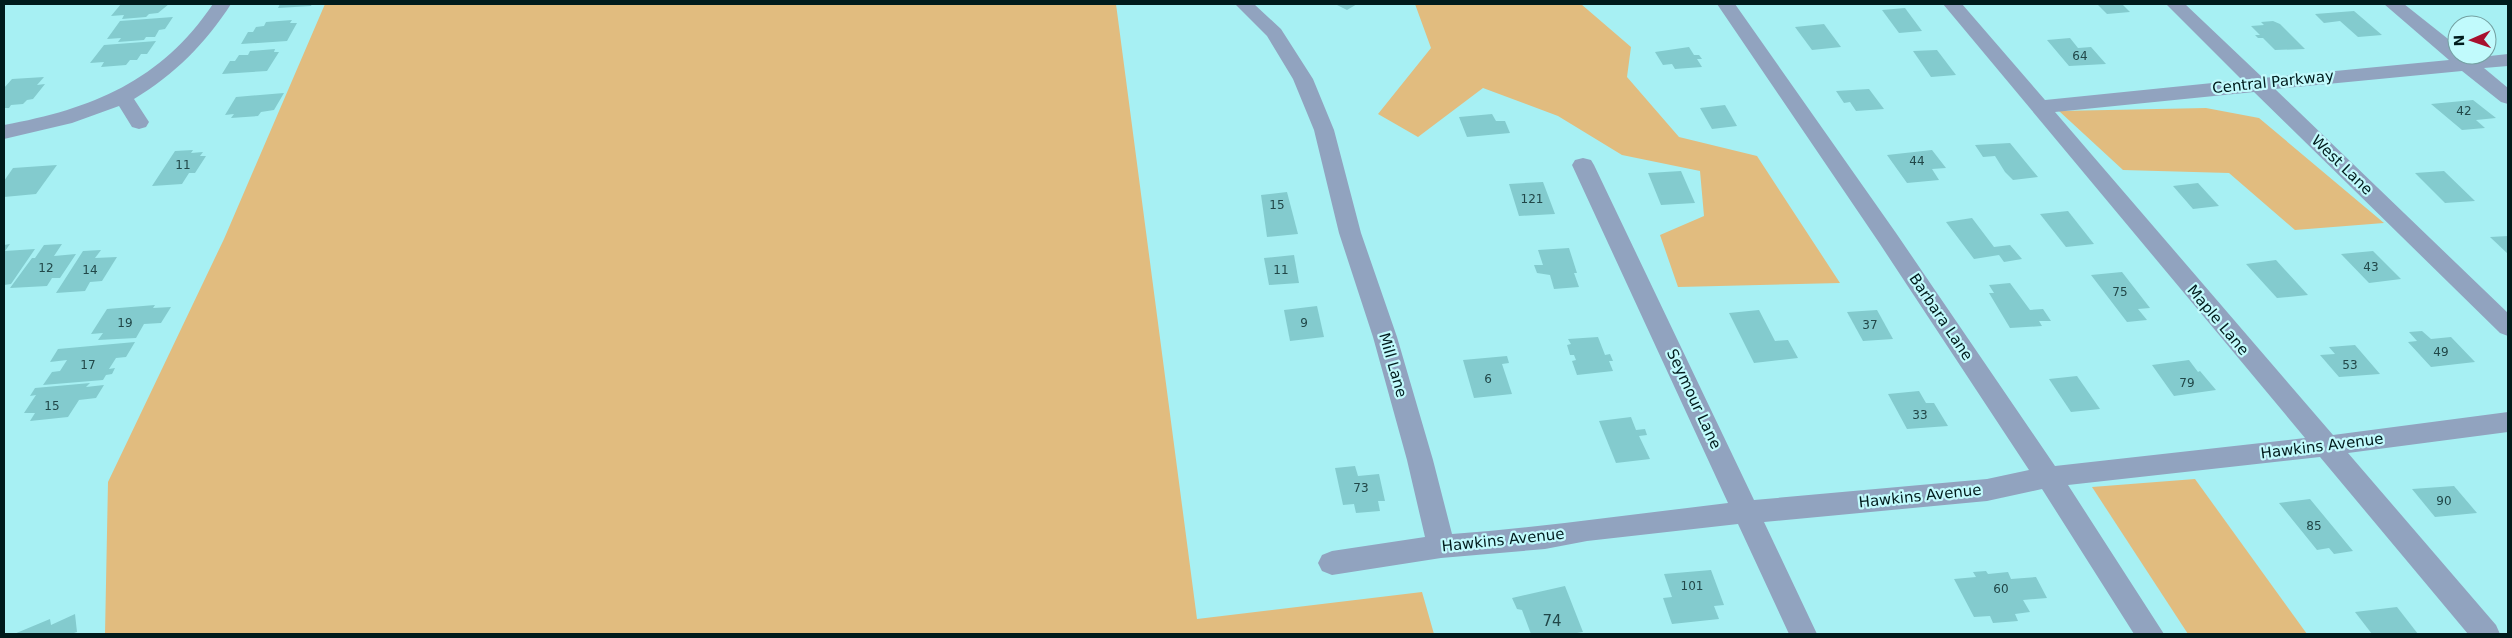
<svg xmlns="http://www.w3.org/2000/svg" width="2512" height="638" viewBox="0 0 2512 638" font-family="'DejaVu Sans',sans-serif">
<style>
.green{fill:#e1bc7f}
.building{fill:#83cbce}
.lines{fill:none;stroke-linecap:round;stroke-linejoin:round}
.minor{fill:#91a3bf;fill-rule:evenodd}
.labels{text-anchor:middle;stroke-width:4.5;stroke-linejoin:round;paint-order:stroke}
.number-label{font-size:12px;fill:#214748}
.street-label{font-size:15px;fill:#001b1c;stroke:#c1fafc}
.near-number-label{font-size:15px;fill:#214748}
</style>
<rect width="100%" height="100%" fill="#a7f0f3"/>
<g class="green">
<polygon points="325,4 1116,4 1197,619 1422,592 1434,634 105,634 108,482 224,239"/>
<polygon points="1415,4 1581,4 1631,47 1627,77 1679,137 1757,156 1840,283 1678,287 1660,235 1704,216 1700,171 1622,155 1558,116 1483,88 1418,137 1378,114 1431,48"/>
<polygon points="2206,108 2259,118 2384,223 2295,230 2229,173 2123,170 2059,111"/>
<polygon points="2195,479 2307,634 2188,634 2092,487"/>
</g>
<g class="building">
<polygon points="121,4 169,4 158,13 149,14 146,17 122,19 124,15 111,16"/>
<polygon points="280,4 312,4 311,6 278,8"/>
<polygon points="1335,4 1357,4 1347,10"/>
<polygon points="2097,4 2122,4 2130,12 2107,14"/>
<polygon points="1905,8 1922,31 1899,33 1882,10"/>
<polygon points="2354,11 2382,35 2358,37 2340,21 2324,23 2315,14"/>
<polygon points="173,17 165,29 159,30 155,37 146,37 144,40 118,42 121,38 107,39 120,21"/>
<polygon points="292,20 290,23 297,23 287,41 241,44 248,32 253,32 256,27 264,26 266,22"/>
<polygon points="2273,21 2280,24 2305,49 2275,50 2263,38 2258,38 2255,35 2260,35 2251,26 2264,25 2261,22"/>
<polygon points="1824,24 1841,47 1812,50 1795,27"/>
<polygon points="2070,38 2078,48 2091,47 2106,64 2069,66 2047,40"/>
<polygon points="156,41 147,54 141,54 137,60 130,60 126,65 101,67 104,62 90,63 104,45"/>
<polygon points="1689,47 1694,55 1699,55 1702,59 1697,59 1702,67 1675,69 1672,64 1663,65 1655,52"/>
<polygon points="275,49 274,52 279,52 267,71 222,74 230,61 235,61 239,55 248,55 250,51"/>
<polygon points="1937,50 1956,75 1931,77 1913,51"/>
<polygon points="44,77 37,85 45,84 33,99 27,100 23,104 11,105 9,108 4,108 4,88 12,79"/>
<polygon points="1869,89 1884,109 1856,111 1850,102 1844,103 1836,91"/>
<polygon points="284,93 274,110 261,112 258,116 231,118 234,114 225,115 236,97"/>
<polygon points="2473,100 2496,118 2476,120 2485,128 2462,130 2431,104"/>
<polygon points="1725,105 1737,126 1712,129 1700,108"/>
<polygon points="1492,114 1496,121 1505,121 1510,133 1467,137 1459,117"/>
<polygon points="2010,143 2038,177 2013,180 2005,172 1995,156 1983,157 1975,145"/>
<polygon points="193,150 191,153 203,152 200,156 206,156 195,173 189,173 182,184 152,186 175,151"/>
<polygon points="1932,150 1946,168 1932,169 1939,180 1907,183 1887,155"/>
<polygon points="57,165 36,194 4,197 4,181 13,168"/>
<polygon points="1681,171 1695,203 1661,205 1648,173"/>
<polygon points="2444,171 2475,201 2445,203 2415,173"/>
<polygon points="1543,182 1555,214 1519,216 1509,184"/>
<polygon points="2198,183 2219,206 2193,209 2173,186"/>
<polygon points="1287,192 1298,234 1267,237 1261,195"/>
<polygon points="2068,211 2094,244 2066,247 2040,214"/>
<polygon points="1972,218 1994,247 2010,245 2022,259 2004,262 1999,255 1974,259 1946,222"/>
<polygon points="2508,236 2508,254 2490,237"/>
<polygon points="10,244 5,251 35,249 11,284 4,285 4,245"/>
<polygon points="62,244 54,256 76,254 60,278 52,278 47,286 10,288 32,258 35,258 44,245"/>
<polygon points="1569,248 1577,273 1574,273 1579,287 1554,289 1550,275 1537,273 1534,265 1543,265 1538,250"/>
<polygon points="101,250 95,258 117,257 102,281 90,282 85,291 56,293 83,251"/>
<polygon points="2373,251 2401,279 2369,283 2341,254"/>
<polygon points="1294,255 1299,283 1269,285 1264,258"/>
<polygon points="2276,260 2308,295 2277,298 2246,264"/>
<polygon points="2122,272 2150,308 2138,309 2147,320 2127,322 2091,275"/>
<polygon points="2010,283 2030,310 2043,309 2051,321 2039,321 2042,326 2010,328 1989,293 1994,293 1989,285"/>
<polygon points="155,305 153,308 171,307 161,323 144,324 136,338 98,340 103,333 91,334 107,309"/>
<polygon points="1317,306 1324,337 1290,341 1284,310"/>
<polygon points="1759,310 1775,341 1788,340 1798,358 1754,363 1729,313"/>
<polygon points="1877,310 1893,339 1863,341 1847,312"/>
<polygon points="2422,331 2431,339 2451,337 2475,362 2431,367 2408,342 2417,341 2409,332"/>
<polygon points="1598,337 1605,355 1610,354 1613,361 1609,361 1613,371 1577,375 1572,361 1576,360 1574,355 1570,355 1567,345 1571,344 1568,339"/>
<polygon points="135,342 126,357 116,358 109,369 115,368 112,374 106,375 103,380 43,385 52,372 60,371 67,360 50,362 58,349"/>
<polygon points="2355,345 2380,374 2339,377 2320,355 2335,354 2329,347"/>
<polygon points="1507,356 1509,363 1502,364 1512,394 1474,398 1463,360"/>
<polygon points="2189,360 2198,372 2200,371 2216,390 2174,396 2152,365"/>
<polygon points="2077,376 2100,409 2071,412 2049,379"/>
<polygon points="90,383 86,387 104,385 96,398 79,400 68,417 30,421 35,413 24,413 36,395 30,396 35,388"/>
<polygon points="1919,391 1926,403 1934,403 1948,426 1907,429 1888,394"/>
<polygon points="1631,417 1636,430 1645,429 1647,435 1639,436 1650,459 1616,463 1599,421"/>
<polygon points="1355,466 1358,476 1379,474 1385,501 1378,501 1380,511 1356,513 1354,504 1343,505 1335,468"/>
<polygon points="2454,486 2477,513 2435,517 2412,489"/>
<polygon points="2310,499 2353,551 2334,554 2329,548 2317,550 2279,503"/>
<polygon points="1711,570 1724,605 1714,606 1719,619 1672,624 1663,598 1672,597 1664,574"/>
<polygon points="1986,571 1988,574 2008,572 2011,579 2036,577 2047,598 2023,600 2030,612 2015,614 2018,621 1993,623 1990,616 1974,617 1954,579 1976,577 1973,572"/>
<polygon points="1565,586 1583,632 1571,634 1531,634 1522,610 1517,609 1512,598"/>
<polygon points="2397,607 2418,634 2372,634 2355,612"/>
<polygon points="75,614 77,632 71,634 14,634 50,619 51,625"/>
</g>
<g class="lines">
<g class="minor">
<path d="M213,4H231C205,44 175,74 134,99L149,122L146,127L139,129L132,127L119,106L72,123L4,139V125C92,109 161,81 213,4Z"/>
<path d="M1235,4H1254L1281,29L1313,79L1334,130L1361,233L1397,337L1433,460L1452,534C1544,527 1636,514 1728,503L1572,165L1575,160L1583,158L1591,160L1594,165L1754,500L1987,479L2029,470L1880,244L1717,4H1735L1896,233L2055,466L2305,438L1943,4H1962L2045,100L2242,80L2166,4H2185L2263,78L2449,60L2384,4H2404L2457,46V55H2468L2471,58L2508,54V66L2484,68L2508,88V104L2501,102L2462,71L2275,89L2508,313V336L2500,333L2254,92L2055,112L2333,435L2508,412V432L2348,453L2496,625L2500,634H2468L2320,457L2068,485L2164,634H2134L2042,489L1987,501L1764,522L1817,634H1789L1738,524L1587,541L1545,549L1441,558L1332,575L1322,571L1318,563L1322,555L1332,551L1425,537L1407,460L1373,337L1339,233L1314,130L1293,79L1267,36Z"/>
</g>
</g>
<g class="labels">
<g class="number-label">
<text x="2080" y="60">64</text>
<text x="2464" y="115">42</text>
<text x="1917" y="165">44</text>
<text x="183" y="169">11</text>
<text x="1532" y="203">121</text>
<text x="1277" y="209">15</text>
<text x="2371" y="271">43</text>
<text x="46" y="272">12</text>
<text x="90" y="274">14</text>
<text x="1281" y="274">11</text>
<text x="2120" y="296">75</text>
<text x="125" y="327">19</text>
<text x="1304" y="327">9</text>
<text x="1870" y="329">37</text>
<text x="2441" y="356">49</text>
<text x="88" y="369">17</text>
<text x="2350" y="369">53</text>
<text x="1488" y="383">6</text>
<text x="2187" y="387">79</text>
<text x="52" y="410">15</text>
<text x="1920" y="419">33</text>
<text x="1361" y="492">73</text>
<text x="2444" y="505">90</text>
<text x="2314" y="530">85</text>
<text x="1692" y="590">101</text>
<text x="2001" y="593">60</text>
</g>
<g class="street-label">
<text transform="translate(2273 82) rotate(-6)" y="5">Central Parkway</text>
<text transform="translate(2342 165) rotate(44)" y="5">West Lane</text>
<text transform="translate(1941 317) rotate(56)" y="5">Barbara Lane</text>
<text transform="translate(2218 320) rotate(50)" y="5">Maple Lane</text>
<text transform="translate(1393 365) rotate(74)" y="5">Mill Lane</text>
<text transform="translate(1694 399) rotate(65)" y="5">Seymour Lane</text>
<text transform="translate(2322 446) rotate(-7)" y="5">Hawkins Avenue</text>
<text transform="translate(1920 496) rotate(-6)" y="5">Hawkins Avenue</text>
<text transform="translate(1503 540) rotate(-6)" y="5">Hawkins Avenue</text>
</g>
<g class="near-number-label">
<text x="1552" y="626">74</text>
</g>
</g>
<rect width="2512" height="638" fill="none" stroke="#001b1c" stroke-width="10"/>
<g transform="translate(2472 40) rotate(268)"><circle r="24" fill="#c1fafc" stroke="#74a1a2"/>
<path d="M0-4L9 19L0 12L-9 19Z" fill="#a8102f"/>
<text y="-8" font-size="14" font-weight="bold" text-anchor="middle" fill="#001b1c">N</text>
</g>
</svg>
